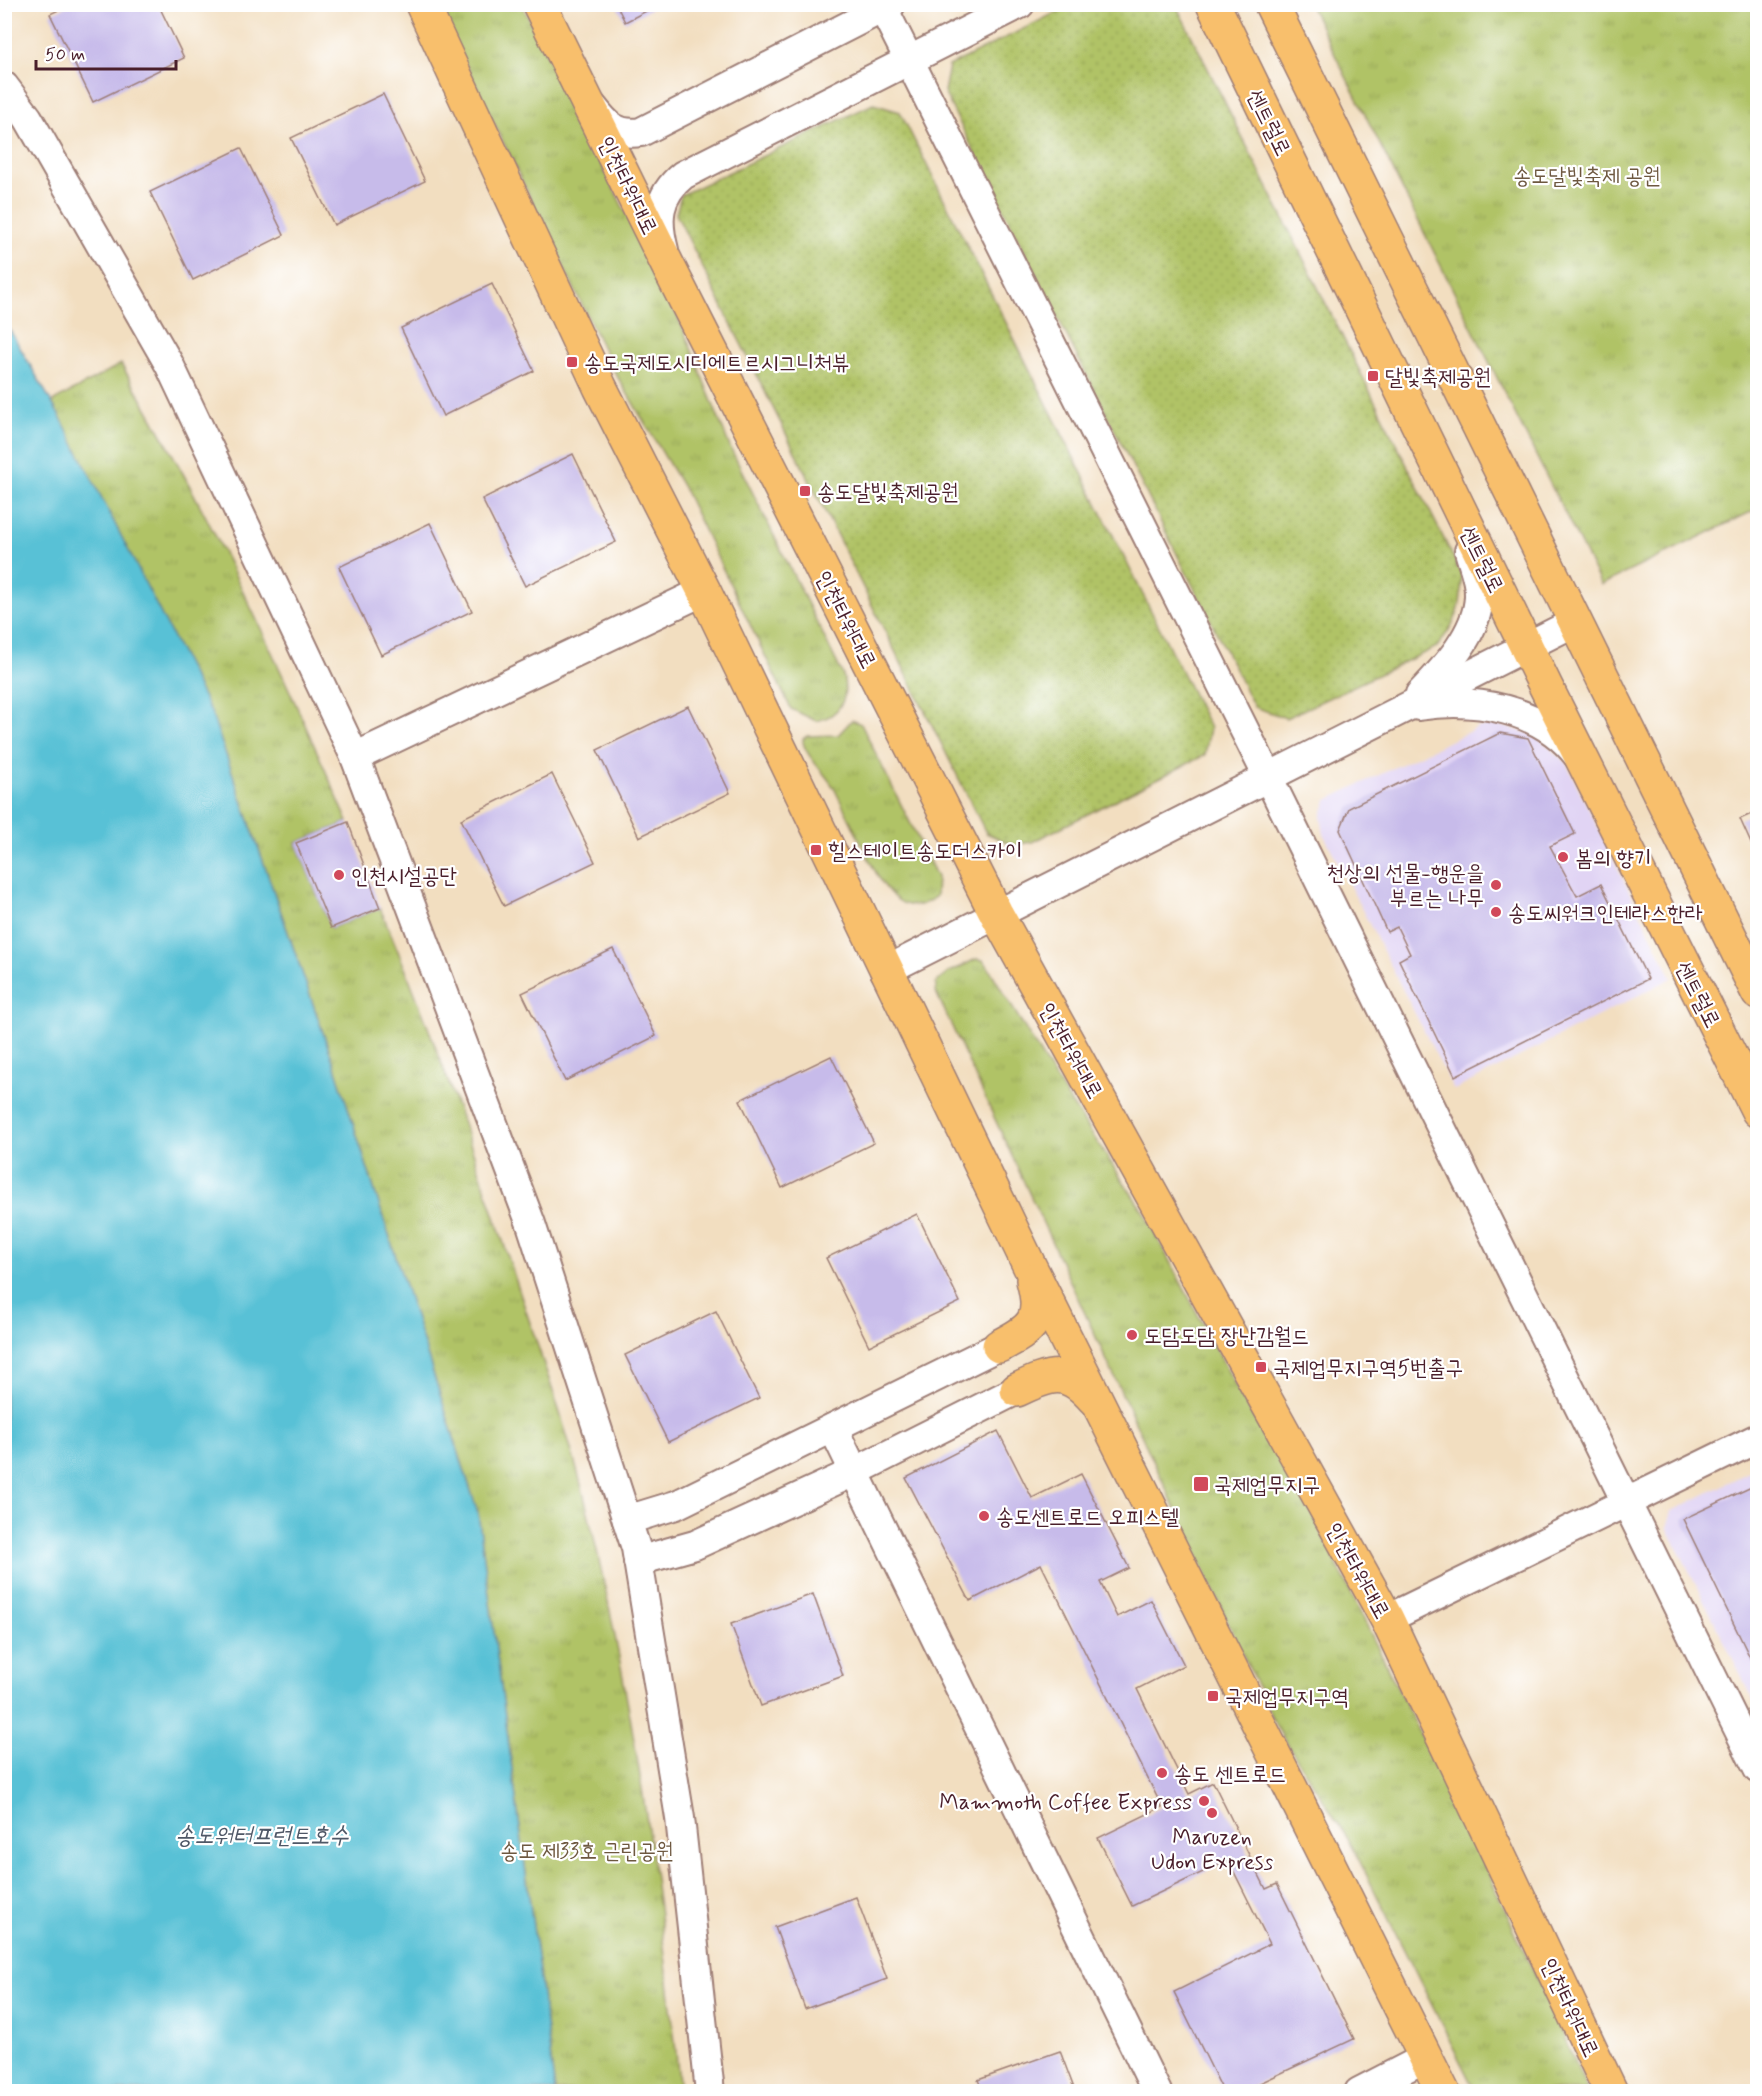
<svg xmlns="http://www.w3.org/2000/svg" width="1762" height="2096" viewBox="0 0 1762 2096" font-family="Mynerve,'Poor Story',sans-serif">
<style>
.built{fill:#e1d4f4}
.grass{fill:url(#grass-dots);stroke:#7d7148;stroke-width:1.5}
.park{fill:url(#park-tufts);stroke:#7d7148;stroke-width:1.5}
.water{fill:#59c1d6;stroke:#527080;stroke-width:1.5}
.building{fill:#c7bbea}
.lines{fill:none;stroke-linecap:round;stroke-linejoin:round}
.minor-casing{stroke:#9e7e76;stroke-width:32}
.major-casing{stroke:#9e7e76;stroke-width:36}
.minor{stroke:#fff;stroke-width:28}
.major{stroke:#f8bf6c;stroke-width:33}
.poi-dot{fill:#d1495b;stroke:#fff;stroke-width:2}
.labels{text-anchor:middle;stroke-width:4.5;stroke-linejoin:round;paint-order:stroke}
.street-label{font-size:22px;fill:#4a1f2b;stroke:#fff}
.park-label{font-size:22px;fill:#6e5840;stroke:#fff}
.poi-label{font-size:22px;fill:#4a1f2b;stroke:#fff;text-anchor:start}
.water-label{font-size:24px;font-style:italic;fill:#4f5867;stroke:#fff}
</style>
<defs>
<pattern id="grass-dots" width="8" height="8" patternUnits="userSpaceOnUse" patternTransform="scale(1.5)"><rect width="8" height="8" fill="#b0c366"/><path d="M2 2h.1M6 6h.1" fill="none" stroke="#99a759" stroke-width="1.8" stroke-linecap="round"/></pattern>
<pattern id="park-tufts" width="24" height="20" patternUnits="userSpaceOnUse" patternTransform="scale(1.5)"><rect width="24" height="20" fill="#b0c366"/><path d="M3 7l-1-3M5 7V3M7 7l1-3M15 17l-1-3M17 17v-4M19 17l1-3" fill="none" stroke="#99a759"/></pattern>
</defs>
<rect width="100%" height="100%" fill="#fff"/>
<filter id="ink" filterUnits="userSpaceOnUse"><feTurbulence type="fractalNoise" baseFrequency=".0167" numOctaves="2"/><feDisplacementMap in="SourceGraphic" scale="12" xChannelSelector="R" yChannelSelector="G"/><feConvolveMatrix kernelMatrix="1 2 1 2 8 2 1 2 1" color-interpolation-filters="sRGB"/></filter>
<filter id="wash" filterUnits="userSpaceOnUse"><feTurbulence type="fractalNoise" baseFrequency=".008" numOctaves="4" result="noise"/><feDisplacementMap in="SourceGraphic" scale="24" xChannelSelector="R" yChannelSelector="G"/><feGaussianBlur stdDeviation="1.35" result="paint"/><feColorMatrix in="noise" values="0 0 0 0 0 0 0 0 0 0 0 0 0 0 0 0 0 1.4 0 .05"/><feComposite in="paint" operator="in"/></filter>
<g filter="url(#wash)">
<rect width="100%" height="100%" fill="#f2dec0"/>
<g class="built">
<polygon points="1497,725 1536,735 1566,763 1672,978 1454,1090 1324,835 1321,817 1327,800 1479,727"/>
<polygon points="1757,1468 1757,1707 1667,1527 1672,1511"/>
</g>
<g class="grass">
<path d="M1071,5H1176L1461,573C1463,608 1458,619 1437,647L1286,718L1254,707L944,92L949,66Z"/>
<polygon points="873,104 900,112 1210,728 1205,755 1032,842 1013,845 986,833 676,214 681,195"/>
</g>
<g class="park">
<path d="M437,5H522L682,326L730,447L843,675C849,699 840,716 816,721L791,709L684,489L614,371Z"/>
<polygon points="1310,5 1757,5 1757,509 1601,585"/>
<path d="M121,364C209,510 280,666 348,822L296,843L331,928L380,908C433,1031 476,1158 517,1284C540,1354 566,1425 584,1496C632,1691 660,1892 680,2091H555L478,1513L334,1064L211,712L52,402Z"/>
<path d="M852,720L861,724L937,877L936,896C897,929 875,870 861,843C852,824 843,806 834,788C827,775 801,751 803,739L807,736L838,735Z"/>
<polygon points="976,959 983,960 987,965 1056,1080 1143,1211 1248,1409 1299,1487 1492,1881 1588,2091 1475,2091 1350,1842 1277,1728 936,992 936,983 948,973"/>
</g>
<polygon class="water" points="4,320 62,420 211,712 334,1064 478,1513 555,2091 5,2091"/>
<g id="blocks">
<g class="building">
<polygon points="71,4 158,4 184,58 93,102 50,14"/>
<polygon points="616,4 660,4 625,22"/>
<polygon points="383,94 425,181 334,225 291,138"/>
<polygon points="241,148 284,235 193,280 150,192"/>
<polygon points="492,284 534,371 443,416 401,328"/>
<polygon points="573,454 616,542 525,586 482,499"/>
<polygon points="430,523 472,611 381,655 339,567"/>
<polygon points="688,706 730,793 639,837 597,750"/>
<polygon points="1500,733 1528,738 1575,834 1550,846 1577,896 1601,884 1648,979 1455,1076 1399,960 1410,954 1397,927 1387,932 1340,830 1349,808"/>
<polygon points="552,774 595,862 504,906 461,819"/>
<polygon points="1758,811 1758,859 1740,819"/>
<polygon points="348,822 380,908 331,928 296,843"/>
<polygon points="613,949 656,1036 565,1081 522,993"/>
<polygon points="831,1056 874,1143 782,1188 740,1100"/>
<polygon points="917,1214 960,1302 869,1346 826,1258"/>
<polygon points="716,1311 759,1398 668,1442 625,1355"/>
<polygon points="998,1431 1032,1498 1081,1474 1129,1568 1100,1582 1117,1617 1151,1600 1184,1665 1137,1689 1189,1794 1213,1782 1266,1889 1277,1884 1354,2039 1243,2091 1223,2091 1174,1992 1270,1944 1228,1860 1132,1906 1098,1838 1162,1807 1041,1564 970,1601 906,1478"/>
<polygon points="1758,1484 1758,1674 1683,1519"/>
<polygon points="813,1594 843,1676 761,1706 731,1624"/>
<polygon points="856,1897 887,1979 805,2009 775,1927"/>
<polygon points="1060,2051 1075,2091 983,2091 978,2080"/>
</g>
</g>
</g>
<g filter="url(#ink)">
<use href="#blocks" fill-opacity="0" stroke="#9e7e76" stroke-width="1.5"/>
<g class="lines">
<defs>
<g id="minor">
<polyline points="881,4 1268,777 1758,1769"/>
<polyline points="4,86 28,118 169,364 355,757 531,1224 636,1548 680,1818 710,2092"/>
<path d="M593,107C607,125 617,136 641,132L891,4"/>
<path d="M664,250C656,220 657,196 683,175L1020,4"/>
<path d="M1420,694C1444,669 1478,633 1479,596C1480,580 1473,566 1469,551"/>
<path d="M1418,706C1474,697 1542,708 1578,756"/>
<polyline points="355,757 704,591"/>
<polyline points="885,971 1575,622"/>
<polyline points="833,1428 1157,2092"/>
<polyline points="627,1520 676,1505 999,1346"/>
<polyline points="638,1561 695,1545 854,1472 1017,1390"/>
<polyline points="1387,1619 1758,1438"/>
<polyline points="1359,2092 1425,2058"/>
</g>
<g id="major">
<polyline points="422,4 600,387 704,591 1030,1267 1443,2092"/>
<polyline points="539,4 667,264 996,913 1387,1619 1611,2092"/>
<polyline points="1213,4 1545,685 1758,1111"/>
<polyline points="1271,4 1758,993"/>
<path d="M999,1346C1033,1329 1044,1320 1033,1280"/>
<path d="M1017,1390C1052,1373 1067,1368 1094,1399"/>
</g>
</defs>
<use href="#minor" class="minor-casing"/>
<use href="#major" class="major-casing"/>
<use href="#minor" class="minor"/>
<use href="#major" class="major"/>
</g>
</g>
<g class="poi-dot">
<rect x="566" y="356" width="12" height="12" rx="3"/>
<rect x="1367" y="370" width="12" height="12" rx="3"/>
<rect x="799" y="485" width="12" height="12" rx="3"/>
<rect x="810" y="844" width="12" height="12" rx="3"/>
<circle cx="1563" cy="857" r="6"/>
<circle cx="339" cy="875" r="6"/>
<circle cx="1496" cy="885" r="6"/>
<circle cx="1496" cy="912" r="6"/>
<circle cx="1132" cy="1335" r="6"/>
<rect x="1255" y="1361" width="12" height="12" rx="3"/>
<rect x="1193" y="1476" width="16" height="16" rx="3"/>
<circle cx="984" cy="1516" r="6"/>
<rect x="1207" y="1690" width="12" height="12" rx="3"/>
<circle cx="1162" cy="1773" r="6"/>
<circle cx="1204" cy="1801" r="6"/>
<circle cx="1212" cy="1813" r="6"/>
</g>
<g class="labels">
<g class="street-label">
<text transform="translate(1270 122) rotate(64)" y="8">센트럴로</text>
<text transform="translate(629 185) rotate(64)" y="8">인천타워대로</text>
<text transform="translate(1483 559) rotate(64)" y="8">센트럴로</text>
<text transform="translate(847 619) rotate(63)" y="8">인천타워대로</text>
<text transform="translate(1699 994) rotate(63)" y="8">센트럴로</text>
<text transform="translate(1072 1050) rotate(61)" y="8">인천타워대로</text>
<text transform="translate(1359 1570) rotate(61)" y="8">인천타워대로</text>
<text transform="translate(1571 2007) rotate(65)" y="8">인천타워대로</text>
</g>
<g class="park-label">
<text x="1587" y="183">송도달빛축제 공원</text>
<text x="587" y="1858">송도 제33호 근린공원</text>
</g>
<g class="poi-label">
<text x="584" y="370">송도국제도시디에트르시그니처뷰</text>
<text x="1385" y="384">달빛축제공원</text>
<text x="817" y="499">송도달빛축제공원</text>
<text x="828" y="858">힐스테이트송도더스카이</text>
<text x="1575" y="865">봄의 향기</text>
<text x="1484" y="880" text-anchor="end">천상의 선물-행운을<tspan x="1484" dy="25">부르는 나무</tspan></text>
<text x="351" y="883">인천시설공단</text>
<text x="1508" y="920">송도씨워크인테라스한라</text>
<text x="1144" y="1343">도담도담 장난감월드</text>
<text x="1273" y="1375">국제업무지구역5번출구</text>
<text x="1214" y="1492">국제업무지구</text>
<text x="996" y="1524">송도센트로드 오피스텔</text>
<text x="1225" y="1704">국제업무지구역</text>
<text x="1174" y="1781">송도 센트로드</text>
<text x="1192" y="1809" text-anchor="end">Mammoth Coffee Express</text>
<text x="1212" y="1844" text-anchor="middle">Maruzen<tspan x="1212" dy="25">Udon Express</tspan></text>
</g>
<g class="water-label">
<text x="262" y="1843">송도워터프런트호수</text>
</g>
</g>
<rect width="1762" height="2096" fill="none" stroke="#fff" stroke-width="24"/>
<path d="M36 60v9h140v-9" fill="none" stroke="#4a1f2b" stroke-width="3"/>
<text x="45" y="60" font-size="18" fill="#4a1f2b" stroke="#ffffff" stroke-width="4.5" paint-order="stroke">50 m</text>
</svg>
